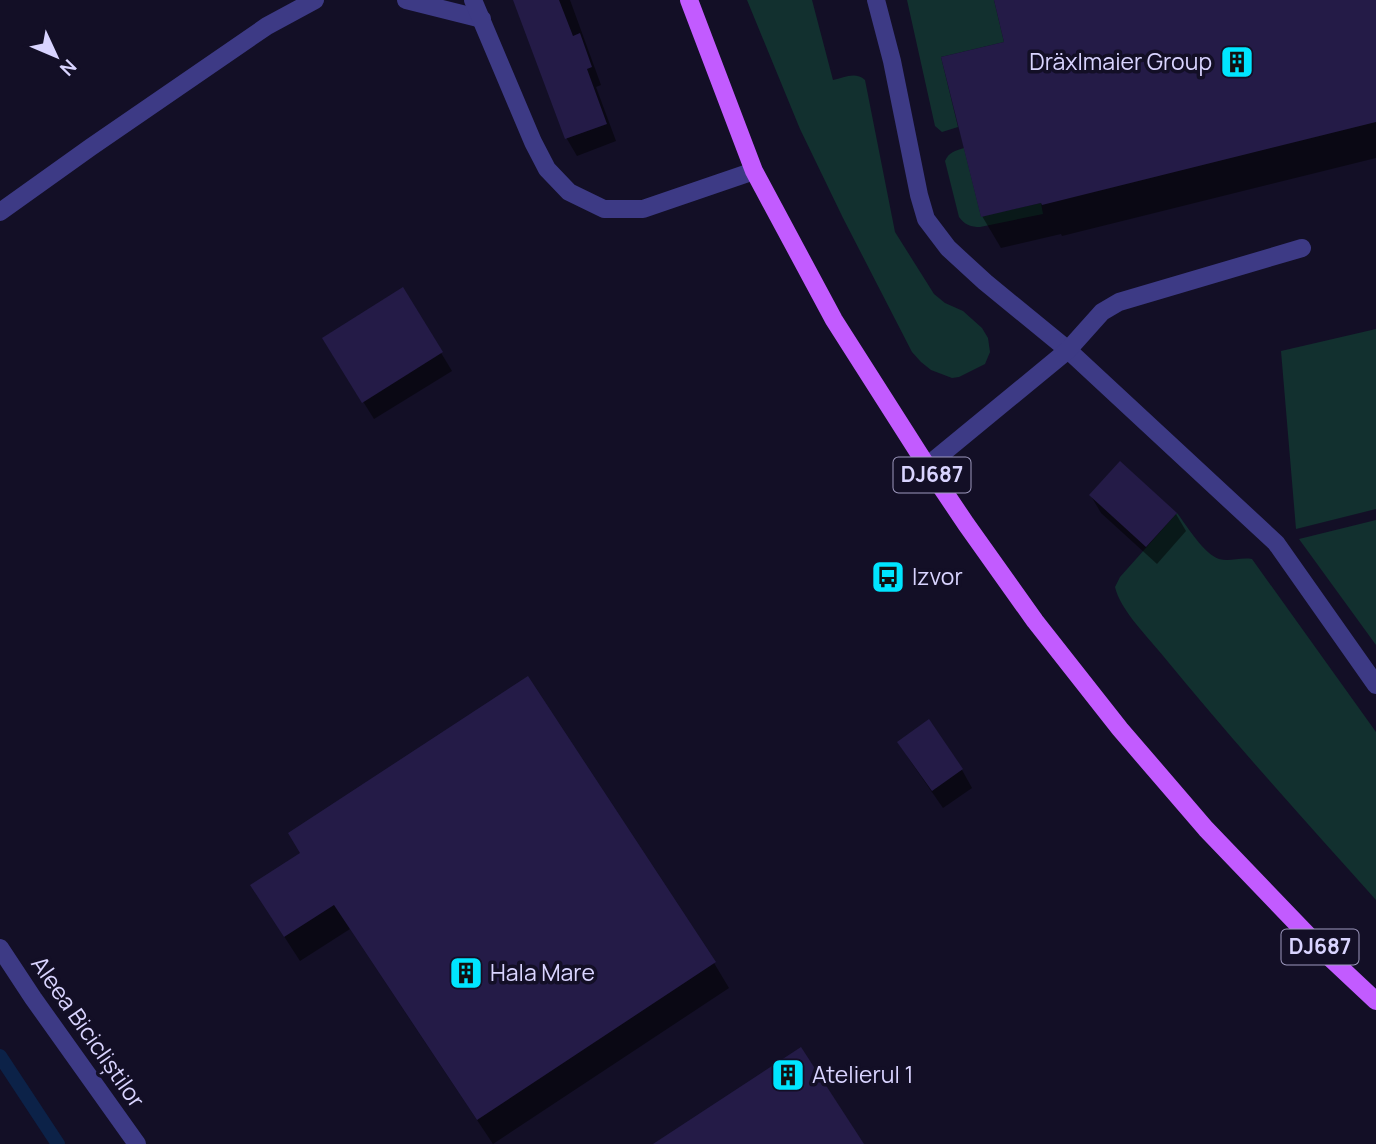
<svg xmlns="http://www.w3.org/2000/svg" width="1376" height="1144" viewBox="0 0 1376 1144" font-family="Manrope,sans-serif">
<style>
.green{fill:#12302f}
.shadow{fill:#0007}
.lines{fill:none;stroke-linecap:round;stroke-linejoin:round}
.stream{stroke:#0c2248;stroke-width:14}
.building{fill:#241b47}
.service{stroke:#3d3a85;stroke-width:18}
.minor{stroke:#3d3a85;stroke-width:18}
.primary{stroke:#c25bff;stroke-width:18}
.labels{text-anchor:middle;stroke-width:7;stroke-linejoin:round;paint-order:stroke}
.shield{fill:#130f26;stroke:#9e99be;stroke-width:2}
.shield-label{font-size:21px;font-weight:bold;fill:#d9d4ff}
.poi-label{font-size:23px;fill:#d9d4ff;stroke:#130f26;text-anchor:start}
.street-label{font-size:23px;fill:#d9d4ff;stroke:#130f26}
</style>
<rect width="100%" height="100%" fill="#130f26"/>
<g class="green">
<path d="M747,0H812L833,80C844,78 855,71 865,80L895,232L934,294L945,303L963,311L982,328L988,338L990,352L985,364L959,377L952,378L931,370L921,362L912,352L843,218L800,129Z"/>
<polygon points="907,0 994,0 1004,42 941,57 958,127 942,132 935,126"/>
<path d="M964,148L981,216L1041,203L1043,214L980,227C971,227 965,225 959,217L945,161C949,152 955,151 964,148Z"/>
<polygon points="1376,329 1376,509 1296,529 1281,351"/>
<path d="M1177,513C1187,526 1204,554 1219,559C1230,562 1240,557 1252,559L1376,732V900C1304,820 1232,740 1164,657C1149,638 1120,610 1115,587L1120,577Z"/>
<polygon points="1376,520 1376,645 1299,539"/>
</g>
<g class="shadow">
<polygon points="515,0 570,0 601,85 596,87 616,141 577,156 567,139"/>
<polygon points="996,0 1376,0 1376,158 1062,236 1061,234 1001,248 982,216 1007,43"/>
<polygon points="403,290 452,371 374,419 334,355"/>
<polygon points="1091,496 1176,514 1186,531 1157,564 1101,513"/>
<polygon points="527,678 714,963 729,988 493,1144 350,929 300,961 267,910 302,854"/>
<polygon points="928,722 962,770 972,788 943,808 909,759 899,742"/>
</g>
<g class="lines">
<polyline class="stream" points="0,1056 58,1144"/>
</g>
<g class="building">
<polygon points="513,0 559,0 573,36 580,33 592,67 587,69 607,124 565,139"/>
<polygon points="994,0 1376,0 1376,122 1042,205 1041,203 981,217 941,57 1004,42"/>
<polygon points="403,287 443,352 362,403 322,338"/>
<polygon points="1120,461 1177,513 1146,547 1089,495"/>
<polygon points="528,676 716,962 477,1120 334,905 284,937 250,885 300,853 288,833"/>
<polygon points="929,719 963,769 932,791 897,742"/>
<polygon points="801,1047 864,1144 653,1144 714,1104"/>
</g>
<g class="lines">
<g class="service">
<polyline points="406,0 482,19"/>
<polyline points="473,0 533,142 547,169 569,192 604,209 643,209 754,171"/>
<polyline points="876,0 892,61 919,195 926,219 948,248 985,282 1068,350 1276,543 1376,685"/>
<polyline points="0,212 91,147 267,26 315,0"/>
<polyline points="927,466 1068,350 1102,312 1119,302 1302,248"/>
</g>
<polyline class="minor" points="0,948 33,998 137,1144"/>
<polyline class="primary" points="689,0 754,171 834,320 927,466 966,524 1035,621 1120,729 1206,829 1327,955 1376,1001"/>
</g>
<defs>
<symbol id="building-square" viewBox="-11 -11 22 22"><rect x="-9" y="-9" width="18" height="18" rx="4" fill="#00e5ff" stroke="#130f26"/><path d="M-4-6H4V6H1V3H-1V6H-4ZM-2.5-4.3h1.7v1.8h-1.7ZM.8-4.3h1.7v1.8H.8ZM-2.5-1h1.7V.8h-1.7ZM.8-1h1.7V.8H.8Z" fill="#111"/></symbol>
<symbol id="bus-square" viewBox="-11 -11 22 22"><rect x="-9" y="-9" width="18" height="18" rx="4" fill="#00e5ff" stroke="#130f26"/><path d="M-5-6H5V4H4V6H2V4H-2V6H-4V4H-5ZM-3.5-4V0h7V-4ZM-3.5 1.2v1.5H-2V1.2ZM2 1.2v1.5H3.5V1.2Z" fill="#111"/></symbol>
</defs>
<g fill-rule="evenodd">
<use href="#building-square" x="1218" y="43" width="38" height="38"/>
<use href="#bus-square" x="869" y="558" width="38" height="38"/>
<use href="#building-square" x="447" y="954" width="38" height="38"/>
<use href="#building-square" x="769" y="1056" width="38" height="38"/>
</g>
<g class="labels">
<g class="shield">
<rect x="893.5" y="457.5" width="77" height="35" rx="5"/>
<rect x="1281.5" y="929.5" width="77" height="35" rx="5"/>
</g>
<g class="shield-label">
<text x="932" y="482">DJ687</text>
<text x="1320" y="954">DJ687</text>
</g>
<g class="poi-label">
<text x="1212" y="70" text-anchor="end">Dräxlmaier Group</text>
<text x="912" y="585">Izvor</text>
<text x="490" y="981">Hala Mare</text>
<text x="812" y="1083">Atelierul 1</text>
</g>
<g class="street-label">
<text transform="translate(88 1032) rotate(55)" y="8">Aleea Bicicliștilor</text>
</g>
</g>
<g transform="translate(56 56) rotate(134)" stroke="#130f26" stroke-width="5" paint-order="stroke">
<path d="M0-5L12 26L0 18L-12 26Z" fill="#d9d4ff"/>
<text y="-10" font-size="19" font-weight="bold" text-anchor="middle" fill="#d9d4ff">N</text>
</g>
</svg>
